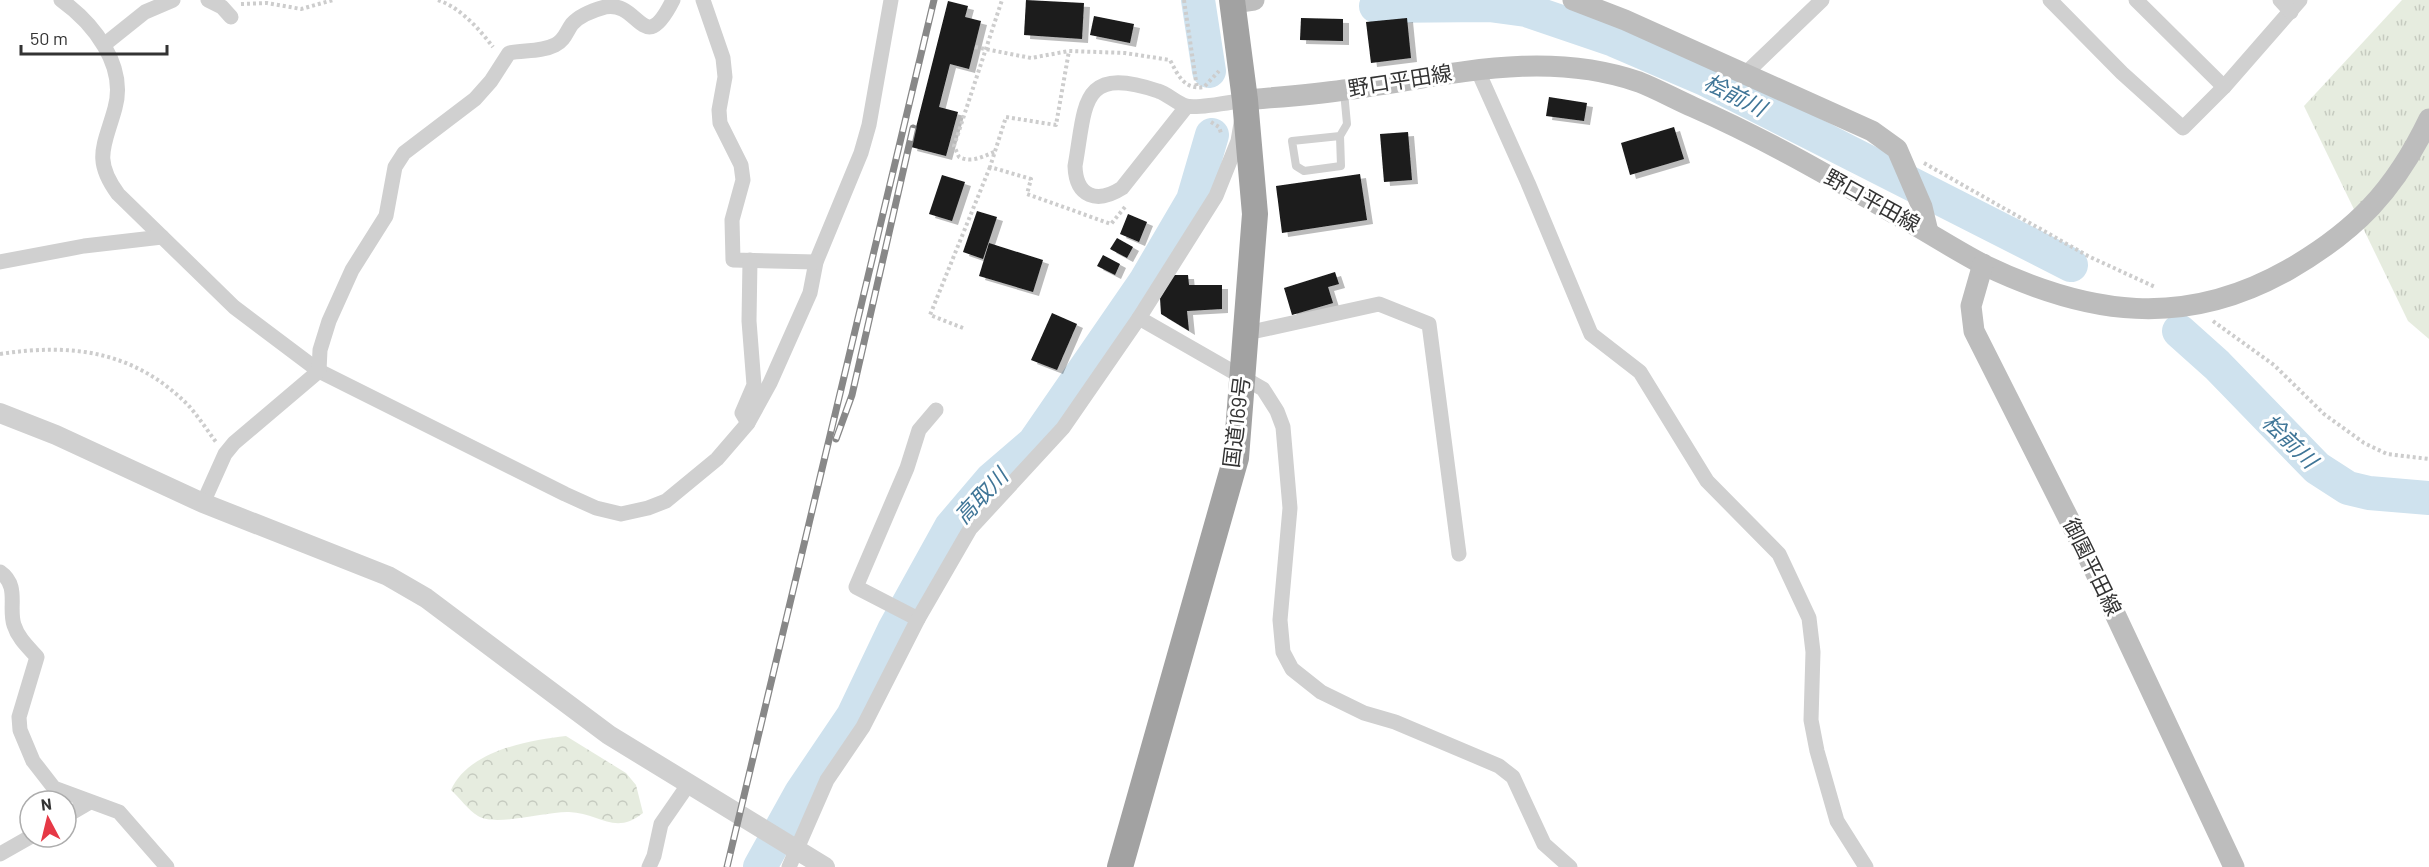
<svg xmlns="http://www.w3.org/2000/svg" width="2429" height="867" viewBox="0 0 2429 867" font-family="Barlow,'Noto Sans JP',sans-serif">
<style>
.forest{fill:url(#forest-crowns)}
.park{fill:url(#park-tufts)}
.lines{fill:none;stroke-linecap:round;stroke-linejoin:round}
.river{stroke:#cfe2ee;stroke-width:34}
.building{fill:#1a1a1a;filter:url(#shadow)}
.path{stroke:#cdcdcd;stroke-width:4;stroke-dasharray:3 3;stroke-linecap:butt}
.service{stroke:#d0d0d0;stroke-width:8}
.minor{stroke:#d0d0d0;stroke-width:15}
.tertiary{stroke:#d0d0d0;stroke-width:20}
.secondary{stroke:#bdbdbd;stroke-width:21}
.trunk{stroke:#a2a2a2;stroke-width:26}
.rail-casing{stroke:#888;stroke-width:7}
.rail{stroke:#fff;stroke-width:4.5;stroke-dasharray:14;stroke-linecap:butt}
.labels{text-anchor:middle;stroke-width:6;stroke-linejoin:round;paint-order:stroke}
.street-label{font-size:21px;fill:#333;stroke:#fff}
.water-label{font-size:22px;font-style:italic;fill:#3f7597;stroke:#fff}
</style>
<defs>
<pattern id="forest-crowns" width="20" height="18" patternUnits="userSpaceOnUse" patternTransform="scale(1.5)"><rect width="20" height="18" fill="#e6ecdf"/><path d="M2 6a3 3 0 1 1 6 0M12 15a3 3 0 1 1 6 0" fill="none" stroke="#c6cbc0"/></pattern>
<pattern id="park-tufts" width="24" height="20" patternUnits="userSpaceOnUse" patternTransform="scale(1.5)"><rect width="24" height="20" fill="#e6ecdf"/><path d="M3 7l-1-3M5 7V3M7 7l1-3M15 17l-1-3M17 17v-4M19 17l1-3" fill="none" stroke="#c6cbc0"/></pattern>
<filter id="shadow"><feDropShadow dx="6" dy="4" stdDeviation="0" flood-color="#0004"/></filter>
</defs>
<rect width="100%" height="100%" fill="#fff"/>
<path class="forest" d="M566,736L626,773L636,785L643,813C615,836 599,813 569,812C547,811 496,827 478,816C468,810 459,797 451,790C468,751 529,740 566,736Z"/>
<polygon class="park" points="2402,0 2429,0 2429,339 2408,321 2304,106"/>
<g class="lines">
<g class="river">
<polyline points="1198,0 1209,71"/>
<polyline points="1376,6 1489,5 1526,10 1614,40 1705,79 2071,265"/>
<polyline points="2179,331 2217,365 2317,468 2348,488 2369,493 2429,498"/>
<polyline points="760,867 801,793 853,716 894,630 951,527 991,480 1034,443 1145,282 1193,200 1212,135"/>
</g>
</g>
<g class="building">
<polygon points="1026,0 1084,3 1082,39 1024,35"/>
<polygon points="948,1 968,6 965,17 981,21 969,69 950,64 939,107 958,112 946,156 911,147"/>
<polygon points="1094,16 1134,24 1130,43 1090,35"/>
<polygon points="1301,18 1343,19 1343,41 1300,40"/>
<polygon points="1407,18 1411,58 1371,63 1366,22"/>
<polygon points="1549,97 1587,103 1584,121 1546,116"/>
<polygon points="1674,127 1684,159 1630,175 1621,143"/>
<polygon points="1408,132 1412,180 1384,182 1380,134"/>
<polygon points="1360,174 1367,220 1282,233 1276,186"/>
<polygon points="942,175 965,182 952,221 929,214"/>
<polygon points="977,211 997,217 983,259 963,252"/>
<polygon points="1128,214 1147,222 1139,242 1120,234"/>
<polygon points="1117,238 1133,247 1127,258 1110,249"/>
<polygon points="989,243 1043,260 1033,292 979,276"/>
<polygon points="1103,255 1120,264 1115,275 1097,266"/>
<polygon points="1335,272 1339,284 1328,287 1333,303 1292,315 1284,288"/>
<polygon points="1174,275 1188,275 1189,285 1222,285 1222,309 1187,311 1189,331 1161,314 1160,298"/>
<polygon points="1052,313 1077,324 1057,370 1031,360"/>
</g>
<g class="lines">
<g class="path">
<path d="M438,0C461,8 479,29 493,47"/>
<polyline points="1184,0 1197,88"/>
<polyline points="241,4 267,3 301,9 333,0"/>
<polyline points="975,47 1031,58 1069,51"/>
<polyline points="1211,122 1219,127 1221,133"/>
<path d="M994,152C982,157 972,163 959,157L954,146L1002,0"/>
<polyline points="1924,163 2088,256 2155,287"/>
<path d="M1125,207L1111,224L1027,194L1031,179L990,167L1006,117L1056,125L1069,51L1125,53L1170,60C1178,75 1184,90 1204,87L1219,71"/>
<polyline points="2213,321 2274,365 2324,414 2364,443 2387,454 2429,459"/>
<polyline points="963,328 930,315 990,167"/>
<path d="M0,354C73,343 134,351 188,405C198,416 207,430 216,442"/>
</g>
<polyline class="service" points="1340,136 1292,141 1296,166 1304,171 1341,166 1340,136 1347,124 1344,92"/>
<g class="minor">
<path d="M61,0C93,23 127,65 115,108C105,145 92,159 118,194L234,307L319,371L565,494L596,508L621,514L648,508L666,501L717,459L748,423L770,383L810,293L816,262L861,153L869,125L891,0"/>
<polyline points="208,0 222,7 231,17"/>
<polyline points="703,0 723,58 725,77 719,110 720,123 741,165 743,180 732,220 733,260 816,262"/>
<polyline points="2050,0 2122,73 2183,128 2224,87 2300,0"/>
<polyline points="2136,0 2224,87"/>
<polyline points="2280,0 2291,12"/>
<polyline points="105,44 145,12 173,0"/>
<polyline points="1477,69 1528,183 1591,334 1640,372 1707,481 1779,554 1809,618 1813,652 1811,720 1817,751 1837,821 1866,867"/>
<polyline points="1746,73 1822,0"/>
<polyline points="0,262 84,246 162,237"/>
<polyline points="1139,318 1263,389 1277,411 1283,427 1290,508 1280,620 1283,652 1292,669 1321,692 1364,713 1395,722 1499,766 1513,777 1544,844 1570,867"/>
<polyline points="1247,333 1379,304 1429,324 1459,554"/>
<polyline points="748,423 742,413 754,385 749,321 750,260"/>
<path d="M203,503L225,454L234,443L319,371L320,350L329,321L352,270L386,216L395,167L404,153L475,99L491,81L509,53C524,50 541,52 555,45C565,40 566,32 572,24C579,16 594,10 605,7C640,0 643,60 673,0"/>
<path d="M0,572C20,586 8,607 14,625C18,638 28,647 37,657L19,717L20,730L33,761L54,788L119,812L167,867"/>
<polyline points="918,619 856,587 907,468 919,430 936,410"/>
<polyline points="66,816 90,802"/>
<polyline points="0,854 30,837"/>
<polyline points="649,867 654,856 661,824 688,785"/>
<path d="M789,867L827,780L863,727L918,619L970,529L1063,428L1139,318L1216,196L1238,141L1245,100C1231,102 1198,109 1186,106C1176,103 1168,94 1158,91C1079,64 1086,106 1075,166C1076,197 1097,204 1122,188L1187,106"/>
</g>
<polyline class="tertiary" points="0,413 56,435 203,503 388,576 426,598 609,735 825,867"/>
<g class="secondary">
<polyline points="1573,0 1625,20 1872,131 1897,149 1922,207 1928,232"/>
<polyline points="1233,3 1254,0"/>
<path d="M1245,100C1278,97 1311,95 1344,90C1444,77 1540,48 1639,82C1657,89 1675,99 1693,107C1766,139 1834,179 1904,219C1931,234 1957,251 1984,265C2088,315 2184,329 2288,270C2356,231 2395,190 2429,119"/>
<polyline points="1983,264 1971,306 1974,331 2092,565 2234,867"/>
</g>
<polyline class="trunk" points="1120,867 1236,458 1255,214 1245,100 1232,0"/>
<defs>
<g id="rail">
<polyline points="836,439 852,395 913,128"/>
<polyline points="727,867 934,0"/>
</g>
</defs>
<use href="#rail" class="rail-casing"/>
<use href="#rail" class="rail"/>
</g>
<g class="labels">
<g class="street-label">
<text transform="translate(1400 81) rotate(-9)" y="7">野口平田線</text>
<text transform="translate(1872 201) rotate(29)" y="7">野口平田線</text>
<text transform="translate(1237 422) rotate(-83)" y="7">国道169号</text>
<text transform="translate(2092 567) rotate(64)" y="7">御園平田線</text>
</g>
<g class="water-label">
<text transform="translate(1735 95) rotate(27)" y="8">桧前川</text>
<text transform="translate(2290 441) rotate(44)" y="8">桧前川</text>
<text transform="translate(981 496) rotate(-47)" y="8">高取川</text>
</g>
</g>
<g transform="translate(48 819) rotate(353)"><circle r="28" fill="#ffffff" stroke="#adadad" stroke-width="1.5"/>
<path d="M0-4.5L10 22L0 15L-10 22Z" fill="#e63946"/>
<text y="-9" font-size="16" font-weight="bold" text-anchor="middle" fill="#333333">N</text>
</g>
<path d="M21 45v9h146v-9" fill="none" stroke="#333333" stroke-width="3"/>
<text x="30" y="45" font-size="18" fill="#333333" stroke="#ffffff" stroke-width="4.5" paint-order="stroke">50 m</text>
</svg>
